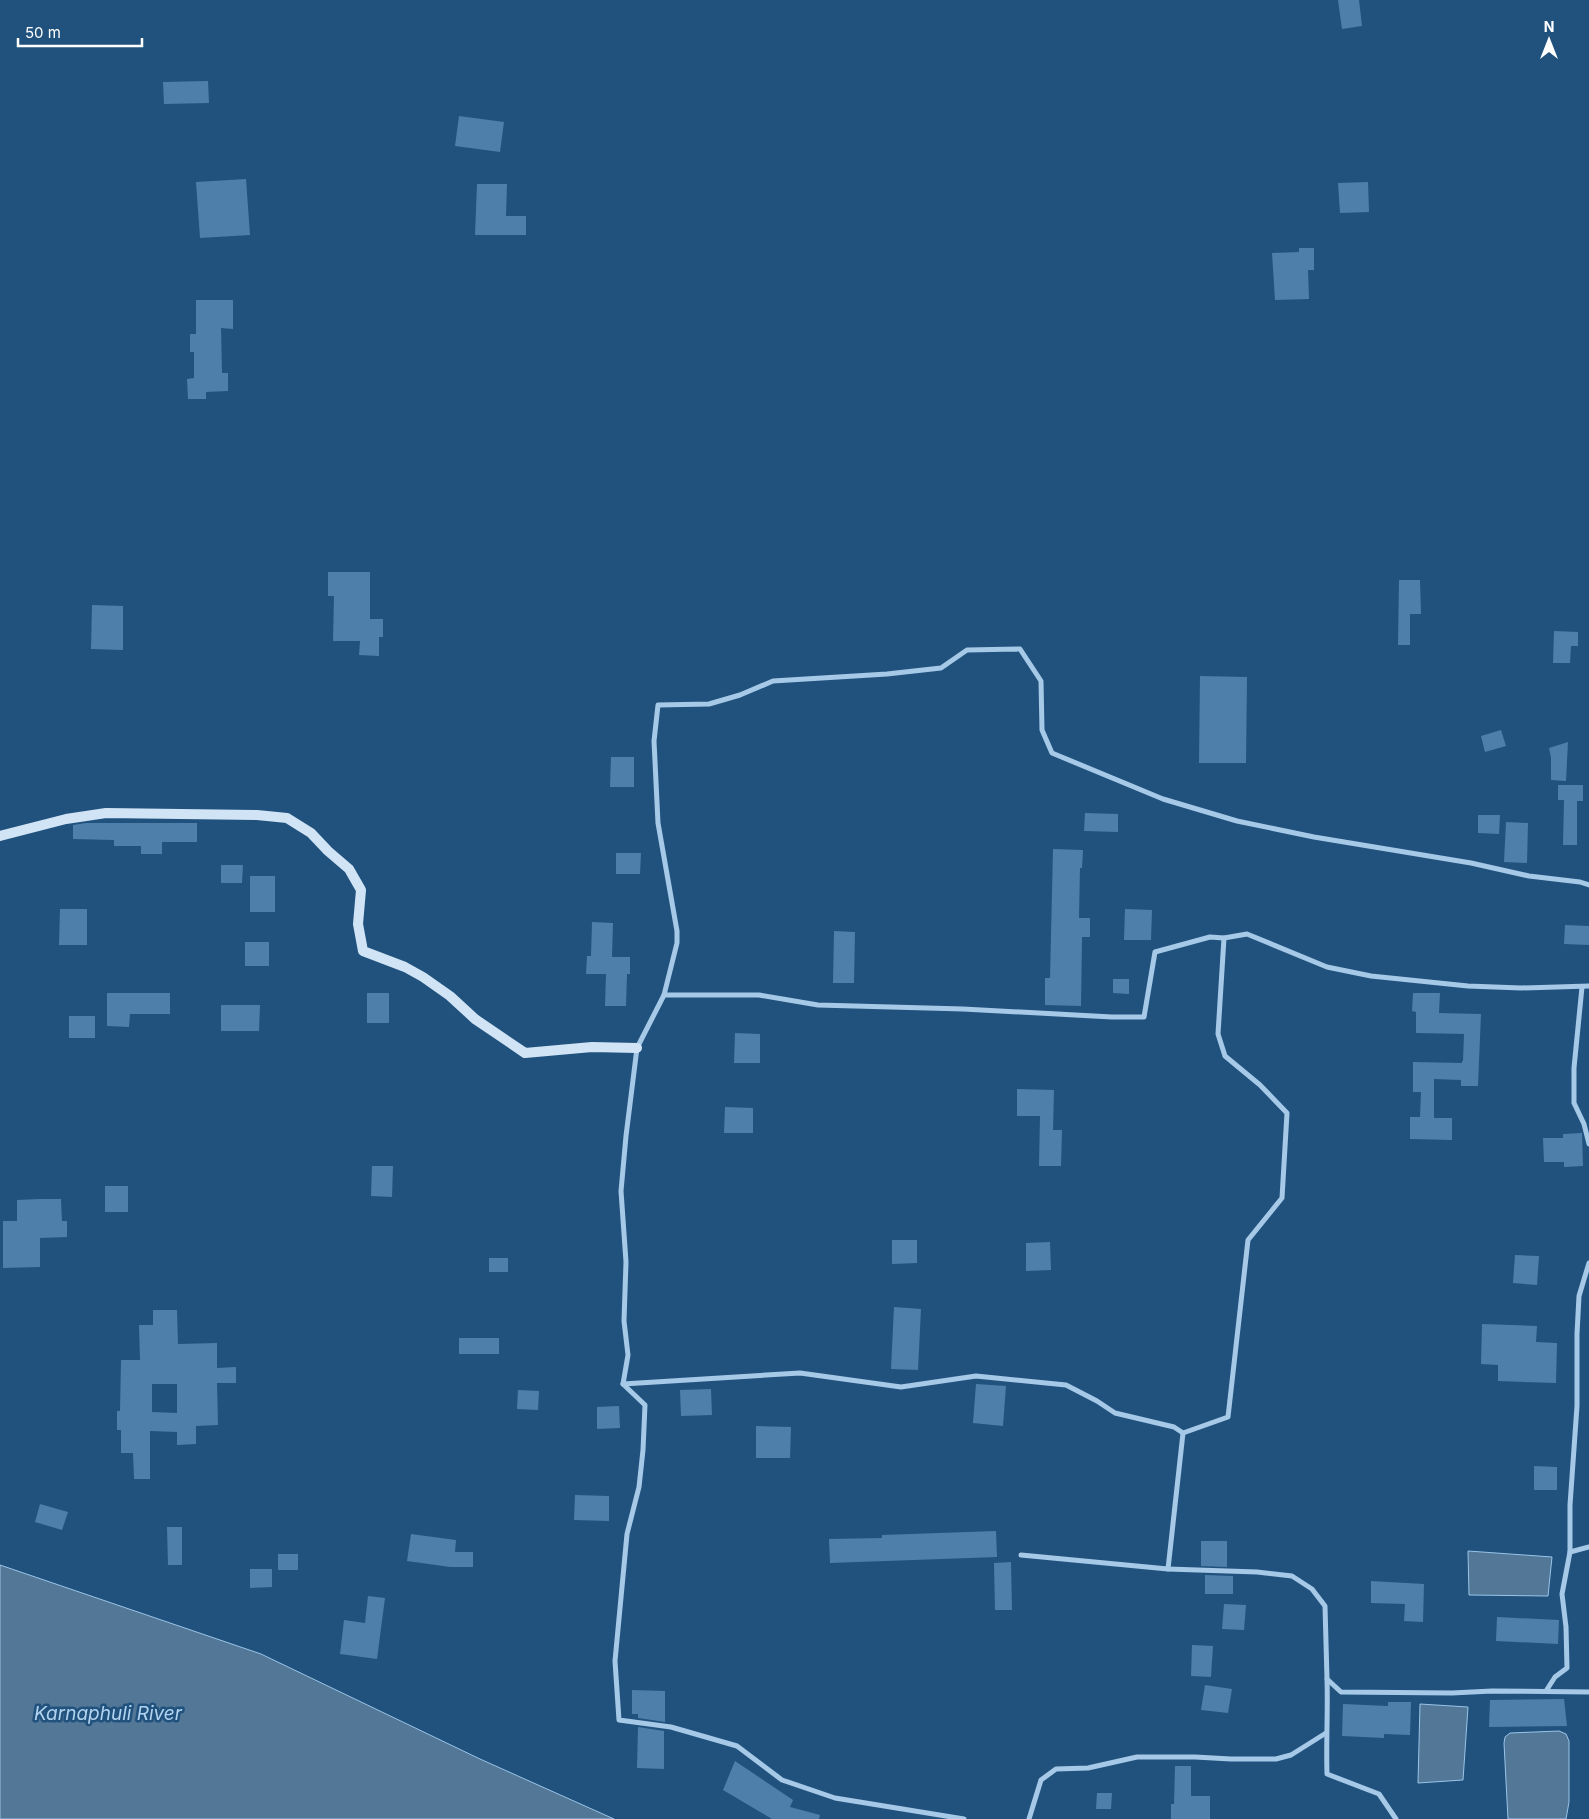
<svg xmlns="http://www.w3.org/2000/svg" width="1589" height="1819" viewBox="0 0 1589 1819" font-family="Inter,sans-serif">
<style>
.water{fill:#537797;stroke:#9ac5e8}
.building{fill:#4e7faa;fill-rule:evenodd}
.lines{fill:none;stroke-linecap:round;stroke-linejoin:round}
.street{stroke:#a6c9e7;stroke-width:5}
.secondary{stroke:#d0e4f6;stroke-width:10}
.labels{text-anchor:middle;stroke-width:5;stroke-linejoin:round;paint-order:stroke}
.water-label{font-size:19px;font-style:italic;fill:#b1d3ef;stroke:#21527e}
</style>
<rect width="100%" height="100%" fill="#21527e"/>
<g class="water">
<polygon points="1468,1551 1552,1557 1548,1596 1469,1595"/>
<polygon points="0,1565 261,1654 480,1759 614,1819 0,1819"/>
<polygon points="1420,1704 1468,1707 1463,1780 1418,1783"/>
<polygon points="1559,1731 1566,1734 1569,1741 1569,1802 1566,1819 1508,1819 1504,1743 1505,1737 1510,1733"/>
</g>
<g class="building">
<polygon points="1338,0 1359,0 1362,26 1342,29"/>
<polygon points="208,81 209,103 164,104 163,82"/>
<polygon points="459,116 504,122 500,152 455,146"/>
<polygon points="246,179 250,235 200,238 196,182"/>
<polygon points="1368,182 1369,212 1340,213 1338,183"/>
<polygon points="477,184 507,184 506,216 526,216 526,235 475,235"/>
<polygon points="1299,248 1314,248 1314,270 1308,270 1309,299 1275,300 1272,253 1299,252"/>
<polygon points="196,300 233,300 233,329 221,328 222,373 228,373 228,391 206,392 206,399 188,399 187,379 194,378 194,352 190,352 190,334 196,334"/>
<polygon points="328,572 370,572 370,619 383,619 383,637 379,637 379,656 359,655 360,641 333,641 334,596 328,596"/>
<polygon points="1399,580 1420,580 1421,614 1410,614 1410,645 1398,645"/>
<polygon points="92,605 123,606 123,650 91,649"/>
<polygon points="1554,631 1578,632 1578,646 1571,646 1570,663 1553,663"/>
<polygon points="1200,676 1247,677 1246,763 1199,763"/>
<polygon points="1501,730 1506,746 1485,752 1481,736"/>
<polygon points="1568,742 1566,781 1551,780 1551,758 1549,748"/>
<polygon points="611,757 634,757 634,787 610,787"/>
<polygon points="1558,785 1583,785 1583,801 1577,801 1577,845 1563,845 1564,800 1558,800"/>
<polygon points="1085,813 1118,814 1118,832 1084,831"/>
<polygon points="1478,815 1500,815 1499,834 1478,833"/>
<polygon points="1506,822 1528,823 1527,863 1504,862"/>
<polygon points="86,823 197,823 197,842 162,842 162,854 141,854 141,846 114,846 114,840 73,839 73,825"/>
<polygon points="1053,849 1083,850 1082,868 1080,868 1079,918 1090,918 1090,937 1082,937 1081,1006 1045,1005 1045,978 1050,978"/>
<polygon points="616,853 641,853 640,874 616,874"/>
<polygon points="221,865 243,865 242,883 221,883"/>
<rect x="250" y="876" width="25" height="36"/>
<polygon points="60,909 87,909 87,945 59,945"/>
<polygon points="1125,909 1152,910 1151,940 1124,940"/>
<polygon points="592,922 613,923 612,957 630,957 630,974 627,974 626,1006 605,1006 606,974 586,974 587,956 591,956"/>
<polygon points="1565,925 1589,926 1589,945 1564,944"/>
<polygon points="834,931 855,932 854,983 833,983"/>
<rect x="245" y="942" width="24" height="24"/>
<polygon points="1113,979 1129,979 1129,994 1113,993"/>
<polygon points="107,993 170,993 170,1014 130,1014 129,1027 107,1026"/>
<rect x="367" y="993" width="22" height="30"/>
<polygon points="1413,993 1440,993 1439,1013 1481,1014 1478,1086 1461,1086 1461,1080 1434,1079 1434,1118 1452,1118 1452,1140 1410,1139 1410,1117 1420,1117 1421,1092 1413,1092 1413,1062 1462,1063 1462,1061 1463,1061 1464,1034 1416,1033 1416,1012 1412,1011"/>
<polygon points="221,1005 260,1005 259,1031 221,1031"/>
<rect x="69" y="1016" width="26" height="22"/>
<polygon points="735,1033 760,1034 760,1063 734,1063"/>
<polygon points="1017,1089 1054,1090 1053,1130 1062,1130 1061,1166 1039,1166 1040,1116 1017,1116"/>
<polygon points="725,1107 753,1108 753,1133 724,1133"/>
<polygon points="1582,1133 1583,1166 1564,1167 1564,1162 1544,1162 1543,1138 1563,1138 1563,1134"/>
<polygon points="372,1166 393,1166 392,1197 371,1196"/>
<rect x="105" y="1186" width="23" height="26"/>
<polygon points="39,1199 61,1199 62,1221 67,1221 67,1237 40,1238 40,1267 3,1268 3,1221 17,1221 17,1200"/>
<polygon points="892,1240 917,1240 917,1263 892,1264"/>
<polygon points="1050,1242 1051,1270 1026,1271 1026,1243"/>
<polygon points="1515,1255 1539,1256 1537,1285 1513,1283"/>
<rect x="489" y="1258" width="19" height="14"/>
<polygon points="894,1307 921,1309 918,1370 891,1369"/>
<path d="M153,1310H177L178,1344L217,1343V1368L236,1367V1383H217L218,1425L196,1426V1444L177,1445V1432L150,1431V1479H134L133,1453H121V1430H117V1411H120L121,1360H140L139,1325H153ZM152,1384H177V1413L152,1412Z"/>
<polygon points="1482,1324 1537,1326 1536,1342 1557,1343 1556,1383 1498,1381 1498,1365 1481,1364"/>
<rect x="459" y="1338" width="40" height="16"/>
<polygon points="976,1384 1006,1386 1003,1426 973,1423"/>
<polygon points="711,1389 712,1415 681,1416 680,1390"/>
<polygon points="518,1390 539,1391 538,1410 517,1409"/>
<polygon points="619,1406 620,1428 597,1429 597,1407"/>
<polygon points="756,1426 791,1427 790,1458 756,1458"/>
<polygon points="1534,1466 1557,1467 1557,1490 1534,1490"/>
<polygon points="575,1495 609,1496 609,1521 574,1520"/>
<polygon points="40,1504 68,1512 62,1530 35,1522"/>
<polygon points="167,1527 182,1527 182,1565 168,1565"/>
<polygon points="996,1531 997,1557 830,1563 829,1539 882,1538 882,1535"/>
<polygon points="411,1534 456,1540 455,1552 473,1552 473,1567 450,1567 407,1561"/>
<polygon points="1201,1541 1227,1541 1227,1567 1201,1566"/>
<rect x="278" y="1554" width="20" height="16"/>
<polygon points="1011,1562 1012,1610 995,1610 994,1563"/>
<polygon points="250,1569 272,1569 272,1587 250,1588"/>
<polygon points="1205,1575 1233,1576 1233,1594 1205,1594"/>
<polygon points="1371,1581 1424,1584 1423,1622 1404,1621 1405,1604 1371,1603"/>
<polygon points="368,1596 385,1598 377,1659 340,1654 344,1620 365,1623"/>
<polygon points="1224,1604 1246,1605 1244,1630 1222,1629"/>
<polygon points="1497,1617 1559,1620 1558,1644 1496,1641"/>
<polygon points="1192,1645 1213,1646 1211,1677 1191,1676"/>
<polygon points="1205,1685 1232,1689 1228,1713 1201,1710"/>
<polygon points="632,1690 665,1691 665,1722 638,1718 638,1714 632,1714"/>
<polygon points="1564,1699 1567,1726 1489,1727 1490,1700"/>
<polygon points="1388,1702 1411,1702 1410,1735 1384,1734 1384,1738 1342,1736 1343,1704 1388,1706"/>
<polygon points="638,1727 664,1731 664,1769 637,1768"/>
<polygon points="735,1761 793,1800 790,1807 820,1815 819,1819 772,1819 723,1790"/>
<polygon points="1175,1766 1191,1766 1191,1796 1210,1796 1210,1819 1171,1819 1171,1804 1174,1804"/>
<polygon points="1097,1793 1112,1793 1111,1809 1096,1809"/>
</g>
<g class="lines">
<g class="street">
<polyline points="1582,987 1574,1068 1574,1103 1584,1124 1589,1144"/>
<polyline points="664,995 759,995 818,1005 963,1009 1112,1017 1144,1017 1155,952 1210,937 1224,938"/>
<polyline points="623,1384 645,1405 643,1450 639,1487 627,1534 615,1661 619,1720 671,1727 737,1746 782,1780 835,1798 964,1819"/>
<polyline points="1183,1433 1174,1427 1115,1413 1097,1401 1066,1385 976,1376 901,1387 800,1373 623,1384 628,1355 624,1321 626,1262 621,1191 626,1136 637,1048 664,995 677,943 677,931 658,823 654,741 658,705 709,704 740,695 773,681 887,674 941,668 967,650 1020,649 1041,681 1042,730 1052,753 1163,799 1237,821 1314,837 1471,863 1529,876 1580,882 1589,885"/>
<polyline points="1570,1552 1570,1505 1577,1406 1577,1334 1579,1296 1589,1263"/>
<polyline points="1021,1555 1168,1569 1183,1433 1228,1417 1248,1240 1282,1198 1287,1113 1260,1085 1225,1056 1218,1034 1224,938 1247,934 1327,967 1371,976 1468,986 1521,988 1589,986"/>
<polyline points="1168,1569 1257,1572 1292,1576 1312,1589 1325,1606 1327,1679 1341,1692 1452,1693 1492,1691 1589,1692"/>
<path d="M1327,1679C1328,1711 1326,1742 1327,1774L1379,1794L1396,1819"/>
<polyline points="1546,1691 1555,1677 1567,1668 1566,1627 1562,1594 1570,1552 1589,1547"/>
<polyline points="1029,1819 1041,1780 1056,1769 1088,1768 1137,1757 1195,1757 1231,1759 1276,1759 1291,1755 1326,1733"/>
</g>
<polyline class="secondary" points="0,836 66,819 106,813 257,815 287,818 311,833 328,851 349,869 361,890 358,924 363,951 405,967 423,977 450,996 475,1019 525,1053 592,1047 637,1048"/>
</g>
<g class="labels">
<g class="water-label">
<text x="108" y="1720">Karnaphuli River</text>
</g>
</g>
<g transform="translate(1549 40)" stroke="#21527e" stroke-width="4" paint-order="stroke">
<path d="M0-4L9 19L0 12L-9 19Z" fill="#ffffff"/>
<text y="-8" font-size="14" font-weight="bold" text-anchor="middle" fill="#ffffff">N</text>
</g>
<path d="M18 38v8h124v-8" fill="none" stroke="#ffffff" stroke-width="2.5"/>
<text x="25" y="38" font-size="15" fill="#ffffff" stroke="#21527e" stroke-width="4" paint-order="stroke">50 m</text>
</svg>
